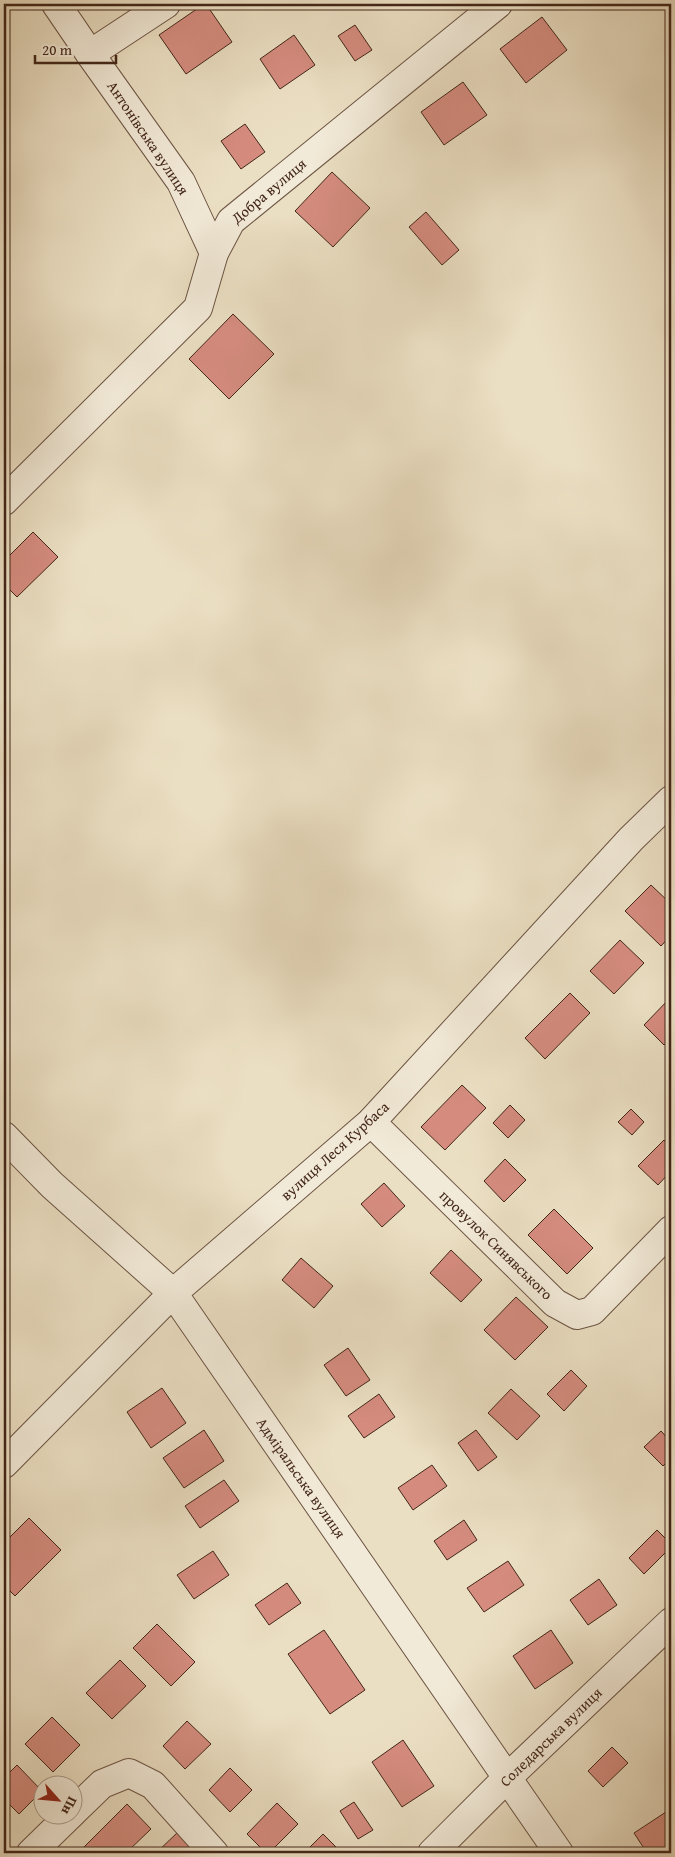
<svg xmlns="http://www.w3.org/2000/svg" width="675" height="1857" viewBox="0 0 675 1857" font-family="'Gentium Book Plus',serif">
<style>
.building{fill:#d58c7f;stroke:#422618}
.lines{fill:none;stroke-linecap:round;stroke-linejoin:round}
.minor-casing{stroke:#6c5443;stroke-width:30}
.tertiary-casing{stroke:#6c5443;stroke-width:30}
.minor{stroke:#f2ead8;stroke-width:28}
.tertiary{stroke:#f2ead8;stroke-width:28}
.labels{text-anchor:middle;stroke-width:4.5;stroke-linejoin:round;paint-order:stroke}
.street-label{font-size:15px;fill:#422618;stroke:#f2ead8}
</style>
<rect width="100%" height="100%" fill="#ebdfc3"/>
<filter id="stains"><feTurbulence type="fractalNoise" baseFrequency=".004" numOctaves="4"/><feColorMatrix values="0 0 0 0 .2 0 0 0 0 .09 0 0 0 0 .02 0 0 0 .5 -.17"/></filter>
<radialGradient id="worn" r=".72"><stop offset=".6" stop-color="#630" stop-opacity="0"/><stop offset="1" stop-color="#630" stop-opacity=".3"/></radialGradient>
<g class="building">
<polygon points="204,4 206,4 232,42 186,74 159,35"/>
<polygon points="542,17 567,50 526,83 500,49"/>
<polygon points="355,25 372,50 355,61 338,36"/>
<polygon points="294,35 315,65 280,89 260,59"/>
<polygon points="463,82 487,115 444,145 421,112"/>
<polygon points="245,124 265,152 241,169 221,141"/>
<polygon points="332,172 370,208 333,247 295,211"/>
<polygon points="426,212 459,250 442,265 409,227"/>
<polygon points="233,314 274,354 229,399 189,359"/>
<polygon points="33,532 58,557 17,597 4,584 4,561"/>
<polygon points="651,885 671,904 671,935 661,946 625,911"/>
<polygon points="620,940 644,963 614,994 590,971"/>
<polygon points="570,993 590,1013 545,1059 525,1038"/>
<polygon points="671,997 671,1038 664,1045 644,1025"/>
<polygon points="462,1085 486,1108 445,1150 421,1127"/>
<polygon points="510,1105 525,1120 508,1138 493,1123"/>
<polygon points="631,1109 644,1122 632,1135 618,1122"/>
<polygon points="664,1140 671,1148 671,1171 658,1185 638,1166"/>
<polygon points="505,1159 526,1180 504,1202 484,1181"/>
<polygon points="384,1183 405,1206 382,1227 361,1204"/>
<polygon points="554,1209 593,1248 567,1274 528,1235"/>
<polygon points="451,1250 482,1280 461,1302 430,1273"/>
<polygon points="301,1258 333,1286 314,1308 282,1280"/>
<polygon points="516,1297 548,1327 515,1360 484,1330"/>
<polygon points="348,1348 370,1380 346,1396 324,1365"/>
<polygon points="571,1370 587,1386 564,1411 547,1394"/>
<polygon points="162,1388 186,1423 151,1448 127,1412"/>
<polygon points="511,1389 540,1416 517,1440 488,1413"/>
<polygon points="379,1394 395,1417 364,1438 348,1416"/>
<polygon points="204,1430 224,1461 184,1488 163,1458"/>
<polygon points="476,1430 497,1457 478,1471 458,1443"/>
<polygon points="661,1431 671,1442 671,1458 663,1466 644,1447"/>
<polygon points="432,1465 447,1486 413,1510 398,1488"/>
<polygon points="224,1480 239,1501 200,1528 185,1506"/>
<polygon points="29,1518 61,1550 15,1596 4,1585 4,1543"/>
<polygon points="464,1520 477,1540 447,1560 434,1541"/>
<polygon points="657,1530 671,1544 671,1547 644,1574 629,1558"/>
<polygon points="213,1551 229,1575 194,1599 177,1575"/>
<polygon points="508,1561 524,1585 484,1612 467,1588"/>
<polygon points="599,1579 617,1605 588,1625 570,1600"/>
<polygon points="287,1583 301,1603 269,1625 255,1605"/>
<polygon points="157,1624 195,1662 171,1686 133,1648"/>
<polygon points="324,1630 365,1690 330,1714 288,1654"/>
<polygon points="551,1630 573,1663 535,1689 513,1656"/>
<polygon points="120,1660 146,1686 112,1719 86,1693"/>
<polygon points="52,1717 80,1745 53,1772 25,1744"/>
<polygon points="187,1721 211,1744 185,1769 163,1746"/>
<polygon points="403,1740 434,1786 402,1807 372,1762"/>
<polygon points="612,1747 628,1763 603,1787 588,1771"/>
<polygon points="17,1765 42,1791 19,1814 4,1799 4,1778"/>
<polygon points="230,1768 252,1790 230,1812 209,1790"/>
<polygon points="354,1802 373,1830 358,1839 340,1811"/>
<polygon points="277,1803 298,1824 269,1853 266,1853 247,1834"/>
<polygon points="127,1804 151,1829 126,1853 78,1853"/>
<polygon points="669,1810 671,1814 671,1853 647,1853 634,1833"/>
<polygon points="178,1832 193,1847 187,1853 156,1853"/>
<polygon points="323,1834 342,1853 304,1853"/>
</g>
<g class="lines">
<defs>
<g id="minor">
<polyline points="56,4 90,54 181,182 214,253"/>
<polyline points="90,54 166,4"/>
<polyline points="4,501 198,308 214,253 231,221 498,4"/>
<polyline points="371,1122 555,1303 577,1315 592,1311 671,1230"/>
<polyline points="4,1136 52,1185 173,1293"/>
<polyline points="4,1464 173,1293 371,1122 631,839 671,800"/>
<polyline points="72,1813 102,1784 129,1773 153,1785 214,1853"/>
<polyline points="31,1853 71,1814"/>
</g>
<g id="tertiary">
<polyline points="173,1293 559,1853"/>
<polyline points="432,1853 508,1777 671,1622"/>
</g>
</defs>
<use href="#minor" class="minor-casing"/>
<use href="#tertiary" class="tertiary-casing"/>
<use href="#minor" class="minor"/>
<use href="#tertiary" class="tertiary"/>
</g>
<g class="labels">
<g class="street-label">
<text transform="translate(148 138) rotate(56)" y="5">Антонівська вулиця</text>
<text transform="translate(269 191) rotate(-40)" y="5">Добра вулиця</text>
<text transform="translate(335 1151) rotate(-42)" y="5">вулиця Леся Курбаса</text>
<text transform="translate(496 1245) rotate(44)" y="5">провулок Синявського</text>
<text transform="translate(301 1478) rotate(55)" y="5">Адміральська вулиця</text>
<text transform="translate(551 1737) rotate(-44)" y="5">Соледарська вулиця</text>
</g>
</g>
<rect width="675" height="1857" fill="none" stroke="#ebdfc3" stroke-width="20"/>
<rect x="5" y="5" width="665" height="1847" fill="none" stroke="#422618" stroke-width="2.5"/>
<rect x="10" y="10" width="655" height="1837" fill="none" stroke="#422618"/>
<g transform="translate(58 1800) rotate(117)"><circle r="24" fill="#f2ead8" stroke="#ac9c8b"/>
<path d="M0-4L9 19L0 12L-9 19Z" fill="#8f2418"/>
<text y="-8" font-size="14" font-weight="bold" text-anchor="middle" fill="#422618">Пн</text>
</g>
<path d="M35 55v8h81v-8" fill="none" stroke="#422618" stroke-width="2.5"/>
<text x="42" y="55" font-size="15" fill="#422618" stroke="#f2ead8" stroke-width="4" paint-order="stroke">20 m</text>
<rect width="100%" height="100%" filter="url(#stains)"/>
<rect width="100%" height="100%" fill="url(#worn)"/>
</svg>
